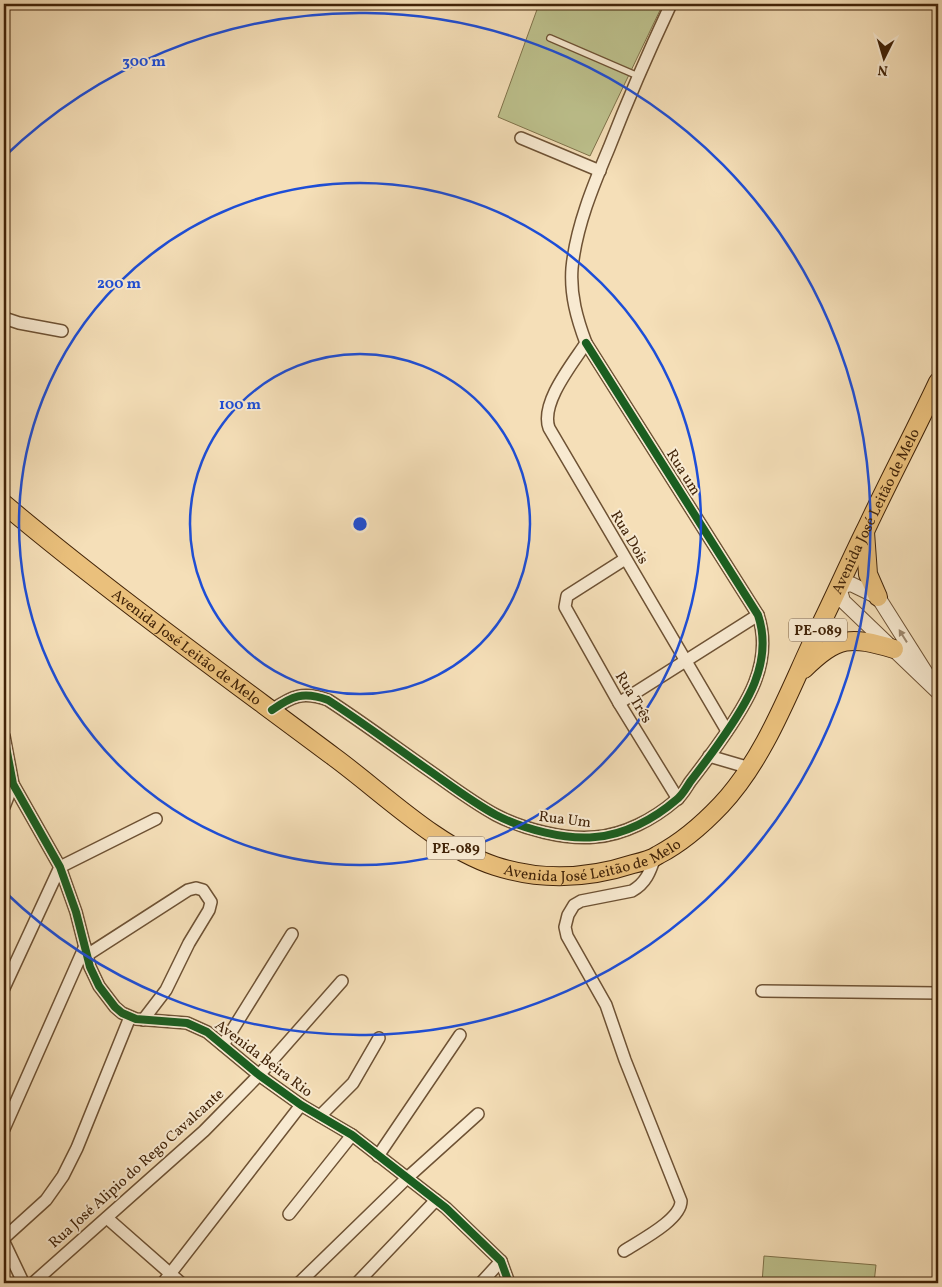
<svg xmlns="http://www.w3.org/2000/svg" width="942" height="1287" viewBox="0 0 942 1287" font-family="Vollkorn,serif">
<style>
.green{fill:#bdc18d;stroke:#7f724a}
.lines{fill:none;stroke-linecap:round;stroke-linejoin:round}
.service-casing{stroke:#6e5234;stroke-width:8}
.minor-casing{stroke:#6e5234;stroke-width:14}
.tertiary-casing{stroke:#6e5234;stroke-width:16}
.primary-casing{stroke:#412308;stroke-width:20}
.service{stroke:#f8ead1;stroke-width:5.5}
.minor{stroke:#f8ead1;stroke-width:11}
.tertiary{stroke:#f8ead1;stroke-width:14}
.primary{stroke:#eac07c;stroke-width:18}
.cycleway-casing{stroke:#f8ead1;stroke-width:11}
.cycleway{stroke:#1b5e20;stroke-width:8}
.oneway{fill:#9c866c}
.ring{fill:none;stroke:#1d4ed8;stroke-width:2.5}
.labels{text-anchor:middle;stroke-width:4;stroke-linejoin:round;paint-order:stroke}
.shield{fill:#f8ead1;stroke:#785f44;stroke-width:1}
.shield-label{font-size:14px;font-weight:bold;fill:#412308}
.street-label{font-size:15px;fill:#412308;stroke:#f8ead1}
.centre{fill:#1d4ed8;stroke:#f8ead1;stroke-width:2.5}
.ring-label{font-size:15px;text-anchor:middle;font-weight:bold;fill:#1d4ed8;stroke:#f8ead1;stroke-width:4;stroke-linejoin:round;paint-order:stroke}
</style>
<rect width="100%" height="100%" fill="#f5dfb8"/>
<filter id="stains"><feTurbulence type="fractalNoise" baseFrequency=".004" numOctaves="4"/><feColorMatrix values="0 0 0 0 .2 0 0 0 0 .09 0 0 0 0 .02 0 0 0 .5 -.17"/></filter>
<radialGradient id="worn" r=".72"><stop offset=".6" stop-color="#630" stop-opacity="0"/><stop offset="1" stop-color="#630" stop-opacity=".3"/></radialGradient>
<g class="green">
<polygon points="539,4 663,4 590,156 498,117"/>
<polygon points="764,1256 876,1265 874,1283 762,1283"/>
</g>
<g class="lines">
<defs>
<polyline id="service" points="550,38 638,76"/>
<g id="minor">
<path d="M671,4C649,51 628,99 609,148C593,186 576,227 572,268C570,295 577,319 586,343C573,363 540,403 549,428L727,731"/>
<polyline points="521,138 600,171"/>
<polyline points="4,318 19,323 62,331"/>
<polyline points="625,559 567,596 565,607 619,703 678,799"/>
<polyline points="619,703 758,615"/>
<path d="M272,710C292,696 303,691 328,700C362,722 394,746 427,769C450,785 472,802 496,815C523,829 565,840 595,837C624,835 654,819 676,800C682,796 686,788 690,782C700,769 710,756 719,743C746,705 774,663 758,615L586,343"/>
<polyline points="4,736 13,784 60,867 76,912 90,967 99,986 115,1007 122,1013 136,1019 187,1023 207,1032 259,1075 301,1105 352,1135 446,1208 501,1261 509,1283"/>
<polyline points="709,756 750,768"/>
<polyline points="4,807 13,784"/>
<polyline points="87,955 188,890 196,888 203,890 211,902 209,910 189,943 166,990 143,1020"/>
<polyline points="4,988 60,867 156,819"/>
<polyline points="762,991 938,993"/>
<polyline points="223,1045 292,934"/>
<polyline points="320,1116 353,1083 379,1038"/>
<polyline points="4,1129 85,946"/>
<polyline points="378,1156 460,1035"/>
<polyline points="289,1214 352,1135"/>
<polyline points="107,1218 181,1283"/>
<polyline points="4,1238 46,1200 63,1176 77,1148 130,1017"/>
<polyline points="4,1242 23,1282 25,1283"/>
<path d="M624,1251C639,1241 681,1220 681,1201L625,1060L606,1005L567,936L565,927L568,915L574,905L581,901L632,891C646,883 650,872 655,857"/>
<polyline points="33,1283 204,1131 259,1075 342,981"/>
<polyline points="163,1283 301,1105"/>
<polyline points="299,1283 407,1178 478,1114"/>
<polyline points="357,1283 436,1200"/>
<polyline points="481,1283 501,1261"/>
</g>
<polyline id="tertiary" points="938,692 878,597 851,584 839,587 843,601 938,692"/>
<g id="primary">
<path id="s1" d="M4,504C110,593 223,674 334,757C383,793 437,847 495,866C541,881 587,879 633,864C642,862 651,860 658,855C681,843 703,824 721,805C766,757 790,688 818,630C835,596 850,561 867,527C890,478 915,431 938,382"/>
<polyline points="865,532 868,574 878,597"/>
<path d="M804,669C838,636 850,636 894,649"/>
</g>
</defs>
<use href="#service" class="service-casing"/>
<use href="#minor" class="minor-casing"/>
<use href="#tertiary" class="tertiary-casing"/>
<use href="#primary" class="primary-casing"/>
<use href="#service" class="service"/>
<use href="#minor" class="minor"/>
<use href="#tertiary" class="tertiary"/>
<use href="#primary" class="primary"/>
<defs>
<g id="cycleway">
<path d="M272,710C292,696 303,691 328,700C362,722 394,746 427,769C450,785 472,802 496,815C523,829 565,840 595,837C624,835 654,819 676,800C682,796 686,788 690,782C700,769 710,756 719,743C746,705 774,663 758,615L586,343"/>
<polyline points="4,736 13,784 60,867 76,912 90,967 99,986 115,1007 122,1013 136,1019 187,1023 207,1032 259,1075 301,1105 352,1135 446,1208 501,1261 509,1283"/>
</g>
</defs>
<use href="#cycleway" class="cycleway-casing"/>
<use href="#cycleway" class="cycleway"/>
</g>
<defs><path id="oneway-solid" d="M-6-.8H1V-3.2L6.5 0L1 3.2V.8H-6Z" transform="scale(1.25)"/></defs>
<use class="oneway" href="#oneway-solid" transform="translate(903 636) rotate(-122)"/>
<g class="ring">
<circle cx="360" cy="524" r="170"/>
<circle cx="360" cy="524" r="341"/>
<path d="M5 156A511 511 0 1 1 5 892"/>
</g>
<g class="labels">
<g class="shield">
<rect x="789" y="618.5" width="58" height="23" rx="4"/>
<rect x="427" y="836.5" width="58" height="23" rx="4"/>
</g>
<g class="shield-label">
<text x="818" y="635">PE-089</text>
<text x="456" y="853">PE-089</text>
</g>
<g class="street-label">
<text transform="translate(684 472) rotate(58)" y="5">Rua um</text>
<text dy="5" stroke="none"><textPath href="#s1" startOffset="1192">Avenida José Leitão de Melo</textPath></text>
<text transform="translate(630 537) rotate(59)" y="5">Rua Dois</text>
<text dy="5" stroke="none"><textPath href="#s1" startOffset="232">Avenida José Leitão de Melo</textPath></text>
<text transform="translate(634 697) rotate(59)" y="5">Rua Três</text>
<text transform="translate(565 819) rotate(7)" y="5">Rua Um</text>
<text dy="5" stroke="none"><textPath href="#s1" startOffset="712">Avenida José Leitão de Melo</textPath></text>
<text transform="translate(264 1058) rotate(37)" y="5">Avenida Beira Rio</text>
<text transform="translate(136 1168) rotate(-42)" y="5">Rua José Alipio do Rego Cavalcante</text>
</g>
</g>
<circle cx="360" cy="524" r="8" class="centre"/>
<g class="ring-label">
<text x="144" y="66">300 m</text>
<text x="119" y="288">200 m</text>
<text x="240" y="409">100 m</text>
</g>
<rect width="942" height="1287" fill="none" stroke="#f5dfb8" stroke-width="20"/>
<rect x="5" y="5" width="932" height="1277" fill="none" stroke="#412308" stroke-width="2.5"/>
<rect x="10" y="10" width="922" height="1267" fill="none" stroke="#412308"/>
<g transform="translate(884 58) rotate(185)" stroke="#f8ead1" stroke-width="4" paint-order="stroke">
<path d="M0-4L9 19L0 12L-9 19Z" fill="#412308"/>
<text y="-8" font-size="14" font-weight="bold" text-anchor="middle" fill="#412308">N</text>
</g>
<rect width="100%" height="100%" filter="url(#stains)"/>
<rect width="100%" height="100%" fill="url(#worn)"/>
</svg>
